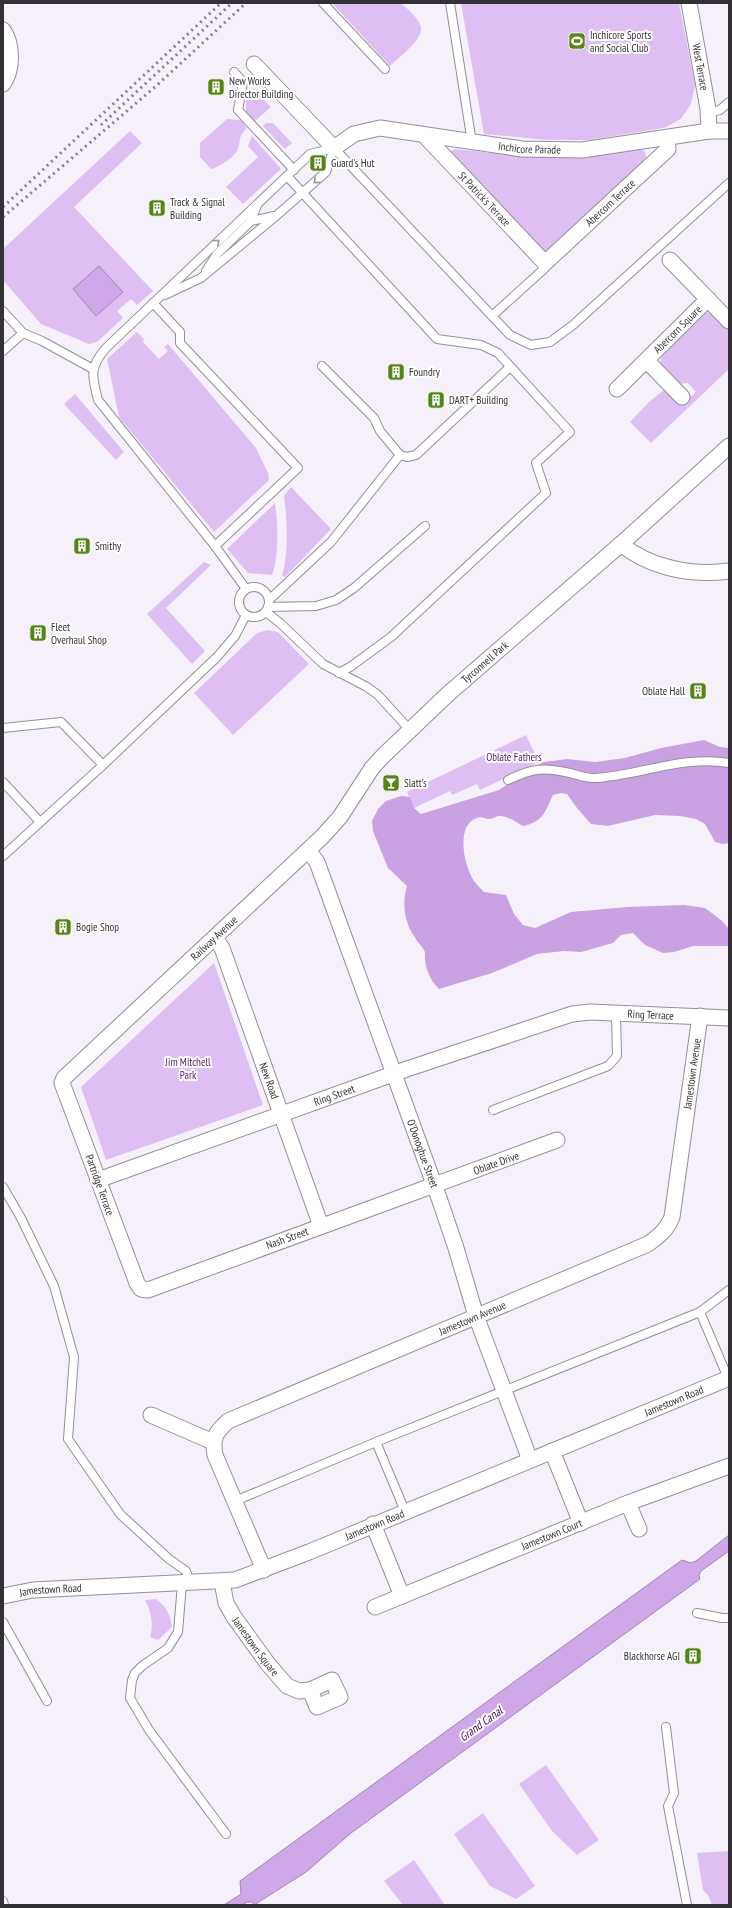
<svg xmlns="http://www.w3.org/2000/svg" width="732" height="1908" viewBox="0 0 732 1908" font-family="'PT Sans Narrow',sans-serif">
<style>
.green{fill:#debff3}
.forest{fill:#c9a2e4}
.water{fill:#cfa8ea;stroke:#a084b4}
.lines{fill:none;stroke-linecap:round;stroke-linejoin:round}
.service-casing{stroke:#948e98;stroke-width:10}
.minor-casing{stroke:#948e98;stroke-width:17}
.service{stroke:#fff;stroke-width:8}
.minor{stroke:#fff;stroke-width:15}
.rail{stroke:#848188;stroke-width:3;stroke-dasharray:2 4;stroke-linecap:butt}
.oneway{stroke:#99989a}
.labels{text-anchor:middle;stroke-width:4;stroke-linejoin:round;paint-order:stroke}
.poi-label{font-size:11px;fill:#333135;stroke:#fff;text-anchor:start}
.street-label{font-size:11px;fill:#333135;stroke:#fff}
.park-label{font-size:11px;fill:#4f1d69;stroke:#fff}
.water-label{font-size:12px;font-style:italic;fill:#3e0857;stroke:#fff}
</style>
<rect width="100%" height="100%" fill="#f6f0fb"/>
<g class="green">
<path d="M332,3H401C407,9 419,18 421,27C423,40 399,57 390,66Z"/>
<polygon points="461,3 679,3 695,85 691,104 681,119 664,128 589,140 548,140 484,134"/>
<polygon points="254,89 271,107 254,122 246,113 246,96"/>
<path d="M227,119L241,120L247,128C237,138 242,139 237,151C234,157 218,168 211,169L200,157V143Z"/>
<polygon points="266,123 273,123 292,143 285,149 263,126"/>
<polygon points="130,131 142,143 74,207 153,291 137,305 131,299 117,311 123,318 97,342 89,344 41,324 3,280 3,249"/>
<polygon points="252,136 281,169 243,204 226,187 258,157 248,146"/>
<polygon points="455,149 520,156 582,157 641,149 645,152 646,156 644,161 550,249 545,251 539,250 450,152"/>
<polygon points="710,312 729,330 729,369 651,443 630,422 649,402 665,389 681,405 696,392 688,383 678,384 660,365 661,358 702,314"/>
<polygon points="137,332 144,339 143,342 159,359 168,351 164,347 168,344 256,448 268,473 269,480 214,532 119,417 107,359"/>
<polygon points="75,394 124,452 116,460 64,404"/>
<path d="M291,487L331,529L285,577L282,575C289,553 287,518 284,496Z"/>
<path d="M275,503C278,522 279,558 272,575L248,573L227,549Z"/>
<polygon points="204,562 211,565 166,608 205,651 192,664 147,614"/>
<polygon points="268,630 278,632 309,664 233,735 194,693 257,633"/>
<polygon points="526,735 539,762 480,790 477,784 452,795 450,791 414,808 407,792"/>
<polygon points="214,963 263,1105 106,1160 81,1087"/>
<path d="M156,1599C167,1607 170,1614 172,1627L158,1640L150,1637C154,1625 151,1611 145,1600Z"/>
<polygon points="546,1765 599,1840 577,1855 552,1831 519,1784"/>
<polygon points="483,1813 535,1886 516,1899 490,1886 454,1834"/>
<polygon points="729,1851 729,1905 712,1905 708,1895 703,1890 697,1853"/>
<polygon points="414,1860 445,1905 403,1905 384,1881"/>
</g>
<path class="forest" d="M704,740L720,747L729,748V843L723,844L715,842L705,824L696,819L680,816L655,815L608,826L591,824L577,808L567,794L561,793L553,795C545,812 543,822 523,826C516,822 506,815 498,816C495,817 492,819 489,819C485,819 481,816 477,818C455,825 464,866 474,881C477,885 481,889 484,892L506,895L514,914L523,925L535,928L571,912L627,907L684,905L705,908L721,920L729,929V946H693L674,952L663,953L645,945L633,933L621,935L613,943L581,952L564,951L537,954L492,973L439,989C429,979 424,966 425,952C422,946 417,942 414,936C404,922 402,902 407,886L388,868L373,831L372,821L378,809L386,801L401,796L410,797L414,808L421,814L499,790L528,770L544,762L567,759L595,762L625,758L661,748Z"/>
<g class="water">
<polygon points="99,266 123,292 96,316 73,289"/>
<polygon points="729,1535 729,1551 701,1571 699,1575 700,1579 351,1833 306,1872 254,1905 252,1902 247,1902 242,1905 224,1905 241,1894 240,1881 682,1560 691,1563 696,1561"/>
</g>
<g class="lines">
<defs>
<g id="service">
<polyline points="323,3 385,69"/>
<polyline points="450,3 472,143"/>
<polyline points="234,72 243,82 238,110 294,170"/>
<polyline points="708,113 720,110 729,102"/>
<polyline points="334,148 510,335 531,345 550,342 573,325 729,183"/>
<polyline points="287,176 437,339 481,345 498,353 570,432 536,463 546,493 391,637 350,667 339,673"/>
<polyline points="251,221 274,216"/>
<polyline points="206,271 217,254 251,221 257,205"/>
<polyline points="165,295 201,278 276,216 326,172 334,148"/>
<polyline points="153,303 180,332 180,343 298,468 215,546"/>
<polyline points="3,311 23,333 42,341 93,369"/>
<polyline points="492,316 545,268 545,263"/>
<polyline points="3,351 23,333"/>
<polyline points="400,455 407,457 416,455 510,367"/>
<circle cx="254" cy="602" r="15"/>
<path d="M246,589L215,546L98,400C92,377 89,367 106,348L310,154L334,148"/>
<polyline points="269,600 331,542 400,455 380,431 374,418 322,366"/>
<polyline points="268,607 316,606 336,600 354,588 425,526"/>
<polyline points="266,612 280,623 323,664 367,687 378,695 410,730"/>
<polyline points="3,728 61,722 103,765"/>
<path d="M508,780C533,768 543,767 570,773C578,775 588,779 596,778C640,775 685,755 729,763"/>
<polyline points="3,782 40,822"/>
<polyline points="3,856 103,765 217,657 235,636 246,615"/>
<polyline points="493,1110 608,1066 617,1056 616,1014"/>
<polyline points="3,1187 21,1218 54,1286 74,1357 68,1439 120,1514 169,1559 186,1571 190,1583"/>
<polyline points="700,1312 728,1378"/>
<polyline points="376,1442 405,1511"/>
<polyline points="235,1501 376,1442 700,1312 729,1290"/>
<polyline points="182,1584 178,1632 168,1648 142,1666 135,1673 132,1680 130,1698 149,1730 226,1834"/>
<polyline points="697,1613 722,1618 729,1618"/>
<polyline points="3,1622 47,1701"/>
<polyline points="666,1727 674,1793 668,1806 687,1905"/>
<polyline points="3,1901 4,1905"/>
</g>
<g id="minor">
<path id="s1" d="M689,3L708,109L709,131"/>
<path d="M3,30C13,44 13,70 3,84"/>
<path id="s2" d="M254,64L334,148L354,134L380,128L522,149L582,150L709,131H729"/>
<path id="s3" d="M424,135L545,263L668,149L667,138"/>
<polyline points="670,260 729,321"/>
<polyline points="647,361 682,397"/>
<path id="s4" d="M617,389L708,299"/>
<path d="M621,544C650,568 692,576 729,571"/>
<path id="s5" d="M308,850L317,862L329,895L439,1198L456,1248L476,1316L530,1460"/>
<path id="s6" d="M215,938L222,948L321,1226"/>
<path id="s7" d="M557,1140L148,1290L141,1289L137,1283L62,1083L64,1078L322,837L340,817L372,768L383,756L448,694L621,544L729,446"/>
<path id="s8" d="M98,1180L407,1069L572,1014L590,1012L729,1018"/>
<polyline points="151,1415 213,1442"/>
<polyline points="552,1451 581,1523"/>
<polyline points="628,1503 639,1529"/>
<polyline points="373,1524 402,1596"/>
<path id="s9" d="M264,1570L215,1455C212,1438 215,1433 228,1421L648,1244C659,1236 667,1230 672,1217L700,1016"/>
<path id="s10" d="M222,1582L226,1603L234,1617L268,1664L287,1686L299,1691L310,1690"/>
<path id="s11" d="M3,1596L33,1590L235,1580L309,1552L729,1378"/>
<path id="s12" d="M375,1607L628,1503L729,1466"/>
<polygon points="332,1680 340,1697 317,1707 310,1690"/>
</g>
</defs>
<use href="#service" class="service-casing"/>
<use href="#minor" class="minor-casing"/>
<use href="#service" class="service"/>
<use href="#minor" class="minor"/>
<g class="rail">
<polyline points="101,125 232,3"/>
<polyline points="3,207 221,3"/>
<polyline points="3,217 155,87 246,3"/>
</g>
</g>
<defs><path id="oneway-chevron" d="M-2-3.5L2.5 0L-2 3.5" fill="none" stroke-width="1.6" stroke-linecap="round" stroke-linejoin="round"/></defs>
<g class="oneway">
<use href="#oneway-chevron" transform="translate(316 181) rotate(140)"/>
<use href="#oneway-chevron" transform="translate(217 242) rotate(-43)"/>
</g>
<defs>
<symbol id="stadium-square" viewBox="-11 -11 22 22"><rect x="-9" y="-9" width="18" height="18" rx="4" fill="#558517" stroke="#fff"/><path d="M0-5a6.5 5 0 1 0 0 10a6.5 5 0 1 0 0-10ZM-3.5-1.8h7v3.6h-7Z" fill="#fff"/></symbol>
<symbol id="building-square" viewBox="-11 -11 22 22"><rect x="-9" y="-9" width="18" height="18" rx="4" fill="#558517" stroke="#fff"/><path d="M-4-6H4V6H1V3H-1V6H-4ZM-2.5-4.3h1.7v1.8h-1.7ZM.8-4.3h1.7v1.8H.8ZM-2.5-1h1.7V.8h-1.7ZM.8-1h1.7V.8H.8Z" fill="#fff"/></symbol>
<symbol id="bar-square" viewBox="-11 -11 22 22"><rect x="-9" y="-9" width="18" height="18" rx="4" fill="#558517" stroke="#fff"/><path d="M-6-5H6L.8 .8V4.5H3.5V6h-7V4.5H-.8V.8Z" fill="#fff"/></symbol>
</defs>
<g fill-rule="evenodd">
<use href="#stadium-square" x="567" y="31" width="20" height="20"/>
<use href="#building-square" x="206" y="77" width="20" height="20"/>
<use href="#building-square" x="308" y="153" width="20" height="20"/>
<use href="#building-square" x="147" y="198" width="20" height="20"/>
<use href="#building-square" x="386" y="362" width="20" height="20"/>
<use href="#building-square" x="426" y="390" width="20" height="20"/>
<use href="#building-square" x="72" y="536" width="20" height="20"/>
<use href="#building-square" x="28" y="623" width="20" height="20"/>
<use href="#building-square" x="688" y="681" width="20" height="20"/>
<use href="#bar-square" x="381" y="773" width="20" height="20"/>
<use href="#building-square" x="53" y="917" width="20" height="20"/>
<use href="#building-square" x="683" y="1646" width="20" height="20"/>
</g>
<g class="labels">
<g class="poi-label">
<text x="590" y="39">Inchicore Sports<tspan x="590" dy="13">and Social Club</tspan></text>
<text x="229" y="85">New Works<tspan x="229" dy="13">Director Building</tspan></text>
<text x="331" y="167">Guard's Hut</text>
<text x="170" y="206">Track &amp; Signal<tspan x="170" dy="13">Building</tspan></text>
<text x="409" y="376">Foundry</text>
<text x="449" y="404">DART+ Building</text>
<text x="95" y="550">Smithy</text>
<text x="51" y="631">Fleet<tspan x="51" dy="13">Overhaul Shop</tspan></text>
<text x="685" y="695" text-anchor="end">Oblate Hall</text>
<text x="404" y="787">Slatt’s</text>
<text x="76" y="931">Bogie Shop</text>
<text x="680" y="1660" text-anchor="end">Blackhorse AGI</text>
</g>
<g class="street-label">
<text dy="4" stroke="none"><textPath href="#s1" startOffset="65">West Terrace</textPath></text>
<text dy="4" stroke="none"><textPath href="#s2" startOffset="318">Inchicore Parade</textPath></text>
<text dy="4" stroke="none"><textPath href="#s3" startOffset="88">St Patrick's Terrace</textPath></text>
<text dy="4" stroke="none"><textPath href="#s3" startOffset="265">Abercorn Terrace</textPath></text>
<text dy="4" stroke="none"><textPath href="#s4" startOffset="85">Abercorn Square</textPath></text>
<text dy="4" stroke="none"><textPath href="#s7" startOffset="1262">Tyrconnell Park</textPath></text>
<text dy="4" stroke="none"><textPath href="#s7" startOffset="874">Railway Avenue</textPath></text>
<text dy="4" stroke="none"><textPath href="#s8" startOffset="581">Ring Terrace</textPath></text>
<text dy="4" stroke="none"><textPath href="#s9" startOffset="801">Jamestown Avenue</textPath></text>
<text dy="4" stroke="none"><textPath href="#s6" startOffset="153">New Road</textPath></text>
<text dy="4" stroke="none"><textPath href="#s8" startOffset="251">Ring Street</textPath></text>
<text dy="4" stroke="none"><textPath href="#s5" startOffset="325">O'Donoghue Street</textPath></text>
<text transform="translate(496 1163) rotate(-20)" y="4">Oblate Drive</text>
<text transform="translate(100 1185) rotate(70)" y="4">Partridge Terrace</text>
<text transform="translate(287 1238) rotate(-20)" y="4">Nash Street</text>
<text dy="4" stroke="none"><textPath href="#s9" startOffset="429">Jamestown Avenue</textPath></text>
<text dy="4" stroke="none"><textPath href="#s11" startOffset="707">Jamestown Road</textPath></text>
<text dy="4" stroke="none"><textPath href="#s11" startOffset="383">Jamestown Road</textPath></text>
<text dy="4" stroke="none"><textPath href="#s12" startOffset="191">Jamestown Court</textPath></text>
<text dy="4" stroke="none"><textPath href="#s11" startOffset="48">Jamestown Road</textPath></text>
<text dy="4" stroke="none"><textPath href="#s10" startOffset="74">Jamestown Square</textPath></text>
</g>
<g class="park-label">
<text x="514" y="761">Oblate Fathers</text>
<text x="188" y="1066">Jim Mitchell<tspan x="188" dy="13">Park</tspan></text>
</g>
<g class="water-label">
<text transform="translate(481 1724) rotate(-36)" y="4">Grand Canal</text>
</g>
</g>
<rect width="732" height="1908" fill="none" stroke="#333135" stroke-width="8"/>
</svg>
